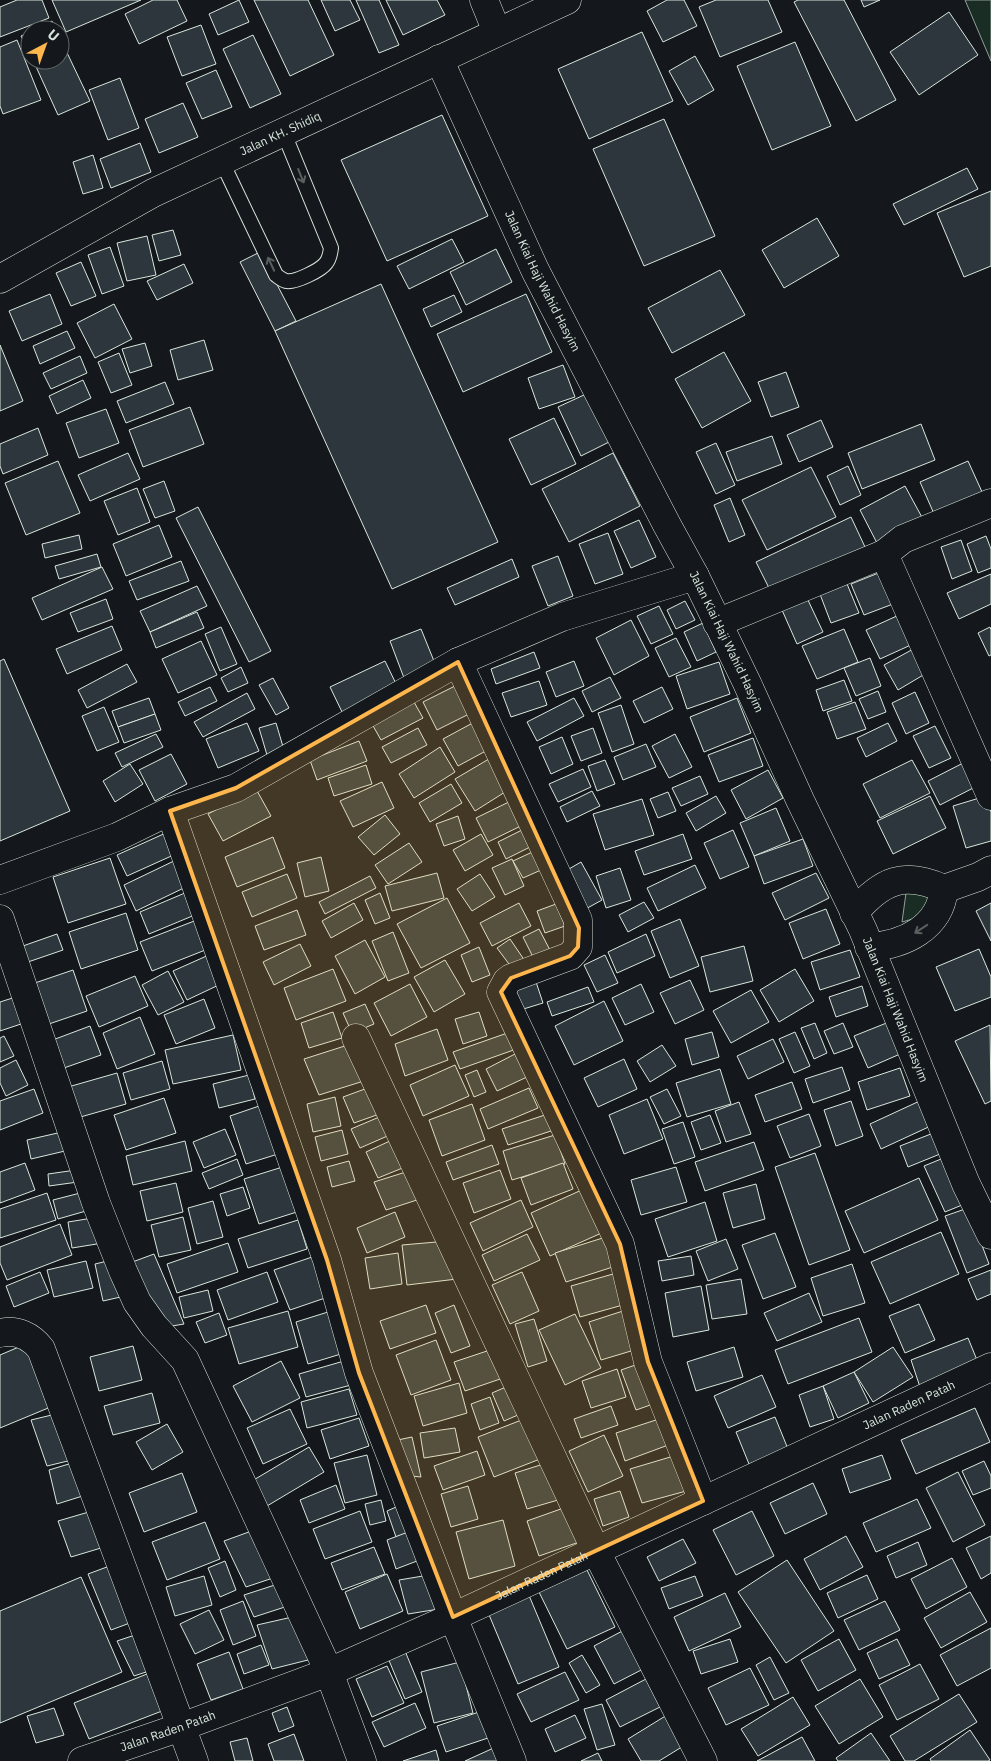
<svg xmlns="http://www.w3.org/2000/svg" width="991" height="1761" viewBox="0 0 991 1761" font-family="'IBM Plex Sans',sans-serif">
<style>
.green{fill:#1a2d24;stroke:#939e99}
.building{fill:#2c363c;stroke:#d8e6dc}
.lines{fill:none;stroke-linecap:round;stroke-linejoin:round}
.service-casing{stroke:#d8e6dc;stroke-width:16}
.minor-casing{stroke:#d8e6dc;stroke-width:29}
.tertiary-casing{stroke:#d8e6dc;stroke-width:29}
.secondary-casing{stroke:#d8e6dc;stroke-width:29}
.service{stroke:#14181c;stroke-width:14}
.minor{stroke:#14181c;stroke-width:28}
.tertiary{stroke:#14181c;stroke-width:28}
.secondary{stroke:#14181c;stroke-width:28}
.oneway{stroke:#59605f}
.marked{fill:#ffb74d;fill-opacity:0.2;stroke:#ffb74d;stroke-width:4;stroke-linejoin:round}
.labels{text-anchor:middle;stroke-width:4;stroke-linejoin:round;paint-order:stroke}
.street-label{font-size:12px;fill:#d8e6dc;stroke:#14181c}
</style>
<rect width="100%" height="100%" fill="#14181c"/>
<g class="green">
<polygon points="965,0 991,0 991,61"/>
<polygon points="906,893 932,893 923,916 902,922"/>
</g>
<g class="building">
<polygon points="17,0 42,0 49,18 0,37 0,7"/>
<polygon points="52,0 141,0 66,32"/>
<polygon points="153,0 177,0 187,21 139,44 125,14"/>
<polygon points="239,0 249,22 218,35 209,14"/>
<polygon points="254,0 308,0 334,55 290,76"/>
<polygon points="321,0 350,0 360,20 335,31"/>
<polygon points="356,0 379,0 399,45 379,53"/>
<polygon points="386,0 437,0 445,15 403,35"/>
<polygon points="667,0 684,0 697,26 663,42 647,11"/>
<polygon points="716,0 768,0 782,32 720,57 699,7"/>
<polygon points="798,0 844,0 896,100 856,121 794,2"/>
<polygon points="861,0 880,0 864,7"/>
<polygon points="949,12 978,55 919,95 890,52"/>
<polygon points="52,21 56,30 34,30"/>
<polygon points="201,25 216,64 182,76 167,37"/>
<polygon points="30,32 30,54 21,36"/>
<polygon points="642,32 673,101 589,139 558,69"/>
<polygon points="253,35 281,94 250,108 223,49"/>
<polygon points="60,38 90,101 58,115 33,60 60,60"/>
<polygon points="17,40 41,100 3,114 0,106 0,47"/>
<polygon points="795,42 831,126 772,150 737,66"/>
<polygon points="695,56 714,90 688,105 669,71"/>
<polygon points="216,70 232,107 202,119 186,83"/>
<polygon points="120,78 139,128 108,140 89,90"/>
<polygon points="183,103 198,137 159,153 145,119"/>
<polygon points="442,115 488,216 387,261 341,160"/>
<polygon points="664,119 715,236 644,266 593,149"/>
<polygon points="140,143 151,172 111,188 100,159"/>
<polygon points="93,155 103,188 83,194 73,162"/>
<polygon points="967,168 978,189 904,225 893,204"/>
<polygon points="991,191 991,266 964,277 937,213"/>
<polygon points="817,218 839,256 784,288 762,250"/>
<polygon points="173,230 181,255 159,261 152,235"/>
<polygon points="147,236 156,275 127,281 117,243"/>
<polygon points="452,239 464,262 409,289 397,266"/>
<polygon points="110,247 124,286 102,294 88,255"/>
<polygon points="496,249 512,282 466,305 450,272"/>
<polygon points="260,252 296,321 275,331 240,262"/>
<polygon points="81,262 96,296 71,306 56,273"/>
<polygon points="184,264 193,283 157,300 147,281"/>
<polygon points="720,270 745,315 672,353 648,308"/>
<polygon points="381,284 498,542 392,589 275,331"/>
<polygon points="50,294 62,324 22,341 9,311"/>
<polygon points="526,294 552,352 463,392 437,334"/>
<polygon points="454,295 462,312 431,327 423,309"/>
<polygon points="114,304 132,339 95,358 77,323"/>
<polygon points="67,331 75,348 40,364 33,346"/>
<polygon points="204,340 213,370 178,380 170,350"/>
<polygon points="145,343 152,366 130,373 122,349"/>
<polygon points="0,345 23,401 0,411"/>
<polygon points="724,352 751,401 702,428 675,379"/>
<polygon points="119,353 132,385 111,393 98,362"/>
<polygon points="80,356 87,373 51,389 43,373"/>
<polygon points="563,365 575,397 539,409 528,378"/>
<polygon points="786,372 799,407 771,417 758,382"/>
<polygon points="83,380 91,398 57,414 49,396"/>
<polygon points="165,382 174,404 126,423 117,401"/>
<polygon points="586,394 609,442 581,456 558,407"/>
<polygon points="190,407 204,444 143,467 129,430"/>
<polygon points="106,409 119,443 79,458 66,423"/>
<polygon points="554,418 576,464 531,485 509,439"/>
<polygon points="821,420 833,447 799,462 787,435"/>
<polygon points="921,424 935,460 862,489 848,453"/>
<polygon points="38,428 48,455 3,474 0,466 0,444"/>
<polygon points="772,436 782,464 737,481 726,452"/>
<polygon points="716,443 735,485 716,494 696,452"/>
<polygon points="128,453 140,479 90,501 78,475"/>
<polygon points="613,453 640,506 569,542 542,489"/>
<polygon points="58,461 80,513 26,535 5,483"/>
<polygon points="968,461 983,494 935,516 920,482"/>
<polygon points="848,466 861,495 840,505 827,476"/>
<polygon points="811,467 836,517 767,550 742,500"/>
<polygon points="164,481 175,511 155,518 143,489"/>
<polygon points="905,486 924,521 878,545 860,510"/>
<polygon points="137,488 150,522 118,535 104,501"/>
<polygon points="730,498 745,535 729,542 714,505"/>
<polygon points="198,507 271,651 249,662 176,518"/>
<polygon points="851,517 865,547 771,592 756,562"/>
<polygon points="639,520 656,557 631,568 614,531"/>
<polygon points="159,525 172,557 126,576 113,544"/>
<polygon points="608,533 623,574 595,584 579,544"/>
<polygon points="79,535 82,549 45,558 42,544"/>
<polygon points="986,536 991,549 991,568 978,573 967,544"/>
<polygon points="961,540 972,571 952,579 941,547"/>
<polygon points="97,554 101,567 59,579 55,566"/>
<polygon points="558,556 573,596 548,606 532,566"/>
<polygon points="512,559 519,577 455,605 447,588"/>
<polygon points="181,561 189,581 137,600 129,581"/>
<polygon points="102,567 113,589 42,620 32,598"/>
<polygon points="881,572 893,604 864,615 851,584"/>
<polygon points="991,574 991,604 959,619 947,593"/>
<polygon points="845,579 859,613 831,623 818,589"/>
<polygon points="197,586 207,606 150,632 140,611"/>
<polygon points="807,598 823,632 797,644 782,610"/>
<polygon points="106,599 113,619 78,632 70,613"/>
<polygon points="685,601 695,620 676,629 667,610"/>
<polygon points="659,606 673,634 651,644 637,616"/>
<polygon points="197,612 204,628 156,648 150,632"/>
<polygon points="899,615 913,644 880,659 866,630"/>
<polygon points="631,620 649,656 614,675 596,638"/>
<polygon points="703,623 716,652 697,661 684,632"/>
<polygon points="112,626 122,650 67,674 56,649"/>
<polygon points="221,627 237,664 220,671 205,634"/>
<polygon points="990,627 991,630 991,655 989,656 978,633"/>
<polygon points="421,629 436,666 404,678 390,641"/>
<polygon points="844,629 858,662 817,679 802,646"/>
<polygon points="676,638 691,667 669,677 655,648"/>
<polygon points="201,641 217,675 178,693 162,659"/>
<polygon points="917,647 930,671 898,690 884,665"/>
<polygon points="534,652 540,668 496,684 491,669"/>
<polygon points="870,658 881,686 856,696 844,668"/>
<polygon points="4,659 70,811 0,841 0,661"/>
<polygon points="385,661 399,690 344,716 330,687"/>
<polygon points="574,661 584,686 556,697 546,672"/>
<polygon points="719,662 730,694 687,709 676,676"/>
<polygon points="127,664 137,682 87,708 78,690"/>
<polygon points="241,667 248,683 228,692 221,678"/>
<polygon points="610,677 621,698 592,712 582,691"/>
<polygon points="273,678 289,708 276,715 259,685"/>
<polygon points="844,680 852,701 823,711 816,690"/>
<polygon points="539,681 547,705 511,717 502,693"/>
<polygon points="461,683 475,711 437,730 423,702"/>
<polygon points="210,687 217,701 185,716 178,702"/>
<polygon points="662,687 673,709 644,723 633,701"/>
<polygon points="878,691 886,712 868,719 859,699"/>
<polygon points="915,692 929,723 906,734 892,703"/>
<polygon points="247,693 255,709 203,737 194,722"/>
<polygon points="149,698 155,714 118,727 112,711"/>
<polygon points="574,698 584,716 537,741 527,722"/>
<polygon points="737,698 751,733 704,752 690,717"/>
<polygon points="414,702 423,718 381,740 372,724"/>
<polygon points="855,702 866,729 837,739 827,712"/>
<polygon points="621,705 634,744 612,752 598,713"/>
<polygon points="104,707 119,742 97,751 82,716"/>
<polygon points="155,714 161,730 124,743 118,727"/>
<polygon points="480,719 495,746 458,766 443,739"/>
<polygon points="247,723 259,751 218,768 206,739"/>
<polygon points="276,723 284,750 267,755 259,728"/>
<polygon points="888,723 897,741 866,757 857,738"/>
<polygon points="935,726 951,758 929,768 913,736"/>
<polygon points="418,728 427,745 391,763 382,747"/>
<polygon points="593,728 602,753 581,761 571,736"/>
<polygon points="156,734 163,747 122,767 115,753"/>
<polygon points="675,734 692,767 669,778 652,746"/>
<polygon points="562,737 573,764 551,774 539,747"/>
<polygon points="753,738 763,766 719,782 708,755"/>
<polygon points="359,741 367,761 317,780 310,760"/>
<polygon points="646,744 656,767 623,780 614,757"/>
<polygon points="440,747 455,772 414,798 399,774"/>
<polygon points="171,754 187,784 155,801 139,770"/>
<polygon points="494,756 513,787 475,811 455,779"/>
<polygon points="605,760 615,784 597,791 588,766"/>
<polygon points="912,760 930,793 880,818 863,784"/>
<polygon points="969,760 981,784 940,805 928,781"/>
<polygon points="130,764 143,784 115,802 103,781"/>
<polygon points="366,765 372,784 334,796 328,778"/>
<polygon points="583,769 591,787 558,802 549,784"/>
<polygon points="768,770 783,798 746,819 731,790"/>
<polygon points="700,776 708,794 681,806 672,788"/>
<polygon points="382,782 394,808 353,827 340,801"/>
<polygon points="451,784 462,803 430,822 419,803"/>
<polygon points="256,789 271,816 223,841 208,814"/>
<polygon points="592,791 600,806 567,822 560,807"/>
<polygon points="668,792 676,811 658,818 650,799"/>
<polygon points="716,796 726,813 696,831 686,813"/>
<polygon points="930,796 946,828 893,854 877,821"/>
<polygon points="986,796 991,812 991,841 966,848 953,806"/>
<polygon points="519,797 531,821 488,842 476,818"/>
<polygon points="642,799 654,835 605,850 593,814"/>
<polygon points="776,808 790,841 754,856 740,823"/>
<polygon points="385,815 400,834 374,855 358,837"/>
<polygon points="458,816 465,839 444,846 436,824"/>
<polygon points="530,826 538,843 506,859 498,842"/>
<polygon points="733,830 749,867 720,879 704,843"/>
<polygon points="168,832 178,853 127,876 117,855"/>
<polygon points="481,834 493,855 465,871 453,850"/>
<polygon points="683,834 692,859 644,875 635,851"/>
<polygon points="273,837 285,868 237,887 225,857"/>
<polygon points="803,839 813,866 764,884 754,856"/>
<polygon points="409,843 422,862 388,884 375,865"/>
<polygon points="541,848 550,866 523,878 513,861"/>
<polygon points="321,857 329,891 305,897 297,863"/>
<polygon points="110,858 126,904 68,923 53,877"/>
<polygon points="178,859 190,885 136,911 124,885"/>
<polygon points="512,859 524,886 505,895 492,868"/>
<polygon points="581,862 602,900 582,911 562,873"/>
<polygon points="695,865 706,888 658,911 647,888"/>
<polygon points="620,868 631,900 606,908 596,876"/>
<polygon points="437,873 444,898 392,911 385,886"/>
<polygon points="816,873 829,898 785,920 772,893"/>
<polygon points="287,874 297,898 252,917 242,892"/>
<polygon points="480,874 495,897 472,911 457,889"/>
<polygon points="370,876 376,888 325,914 319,902"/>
<polygon points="192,890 202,912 149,934 140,912"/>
<polygon points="380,893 390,918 375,924 365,900"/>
<polygon points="447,898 470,943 421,968 397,924"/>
<polygon points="644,902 654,918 628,932 619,915"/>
<polygon points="354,903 363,920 331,938 322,921"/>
<polygon points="519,903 531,926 492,946 480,923"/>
<polygon points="991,903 991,941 976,911"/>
<polygon points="556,904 565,926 545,933 537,911"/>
<polygon points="826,909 840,944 803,959 789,923"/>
<polygon points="297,910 306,935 264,950 255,926"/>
<polygon points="126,913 138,950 81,969 69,932"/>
<polygon points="202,918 213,947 152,971 140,942"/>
<polygon points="680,919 699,966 670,978 651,931"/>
<polygon points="539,929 552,954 536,963 523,937"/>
<polygon points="393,932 409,973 388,981 372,941"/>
<polygon points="57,934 63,950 25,963 20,947"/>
<polygon points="646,934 655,956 617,973 608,952"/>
<polygon points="510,939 527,964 515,972 497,948"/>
<polygon points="365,940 385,977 355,994 335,956"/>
<polygon points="300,944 311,966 274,985 263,962"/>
<polygon points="744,946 753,981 710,992 701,957"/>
<polygon points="479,947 490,975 472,982 461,955"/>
<polygon points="979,949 991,977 991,997 955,1011 936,967"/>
<polygon points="850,950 860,977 820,990 811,962"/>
<polygon points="211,954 225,982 187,1000 173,971"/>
<polygon points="605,955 618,983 597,992 584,965"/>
<polygon points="445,960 465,994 434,1012 414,977"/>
<polygon points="333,969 346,1001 296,1020 284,988"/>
<polygon points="795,969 814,1001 779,1022 760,990"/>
<polygon points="73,970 87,1011 43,1026 29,985"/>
<polygon points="168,971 184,1002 158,1015 142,985"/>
<polygon points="135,976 148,1006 99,1027 86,996"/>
<polygon points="535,979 543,1003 517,1011 509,987"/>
<polygon points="690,980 704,1010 675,1024 660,993"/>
<polygon points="410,984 427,1017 391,1036 374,1003"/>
<polygon points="641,984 654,1012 625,1025 612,998"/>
<polygon points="862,986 868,1006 836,1017 829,997"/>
<polygon points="588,987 594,1002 552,1016 547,1002"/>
<polygon points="751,990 769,1022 731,1043 713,1011"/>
<polygon points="22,995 30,1021 0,1031 0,1002"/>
<polygon points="204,999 215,1028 176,1044 164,1015"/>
<polygon points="604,1001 623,1041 574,1065 555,1026"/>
<polygon points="365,1004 374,1024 352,1033 343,1013"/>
<polygon points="333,1012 342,1038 309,1048 301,1023"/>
<polygon points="479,1012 487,1036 463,1044 455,1019"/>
<polygon points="140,1017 155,1054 117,1069 103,1033"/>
<polygon points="894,1020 907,1051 868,1068 854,1036"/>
<polygon points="815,1023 827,1053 814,1059 801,1028"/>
<polygon points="843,1023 853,1047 834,1054 824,1031"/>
<polygon points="990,1025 991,1101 985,1104 955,1041"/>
<polygon points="90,1026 101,1055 61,1069 50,1041"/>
<polygon points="437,1029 448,1060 405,1076 395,1044"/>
<polygon points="516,1030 522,1047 460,1069 453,1052"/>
<polygon points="712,1032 719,1057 692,1065 685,1039"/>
<polygon points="795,1032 810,1066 794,1073 779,1039"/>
<polygon points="233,1035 241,1070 173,1084 165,1050"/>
<polygon points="4,1036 14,1056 0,1062 0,1038"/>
<polygon points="773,1039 784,1062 748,1079 737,1056"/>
<polygon points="351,1044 367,1080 319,1095 304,1059"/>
<polygon points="662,1045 676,1066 650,1082 637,1061"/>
<polygon points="515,1054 527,1077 497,1091 486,1069"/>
<polygon points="624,1059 637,1089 598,1107 584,1078"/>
<polygon points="16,1060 28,1085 6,1096 0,1083 0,1068"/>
<polygon points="162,1061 170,1089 131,1100 123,1073"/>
<polygon points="455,1065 469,1096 423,1116 410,1085"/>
<polygon points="842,1067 850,1090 813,1103 805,1079"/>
<polygon points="900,1068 910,1096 867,1110 858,1082"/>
<polygon points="720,1069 731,1104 687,1117 676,1083"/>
<polygon points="477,1070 486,1092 474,1097 465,1075"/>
<polygon points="117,1073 126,1104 70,1120 61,1089"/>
<polygon points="249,1075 255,1099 219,1108 213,1084"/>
<polygon points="792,1082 802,1109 765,1122 755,1095"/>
<polygon points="373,1086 385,1112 354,1123 343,1097"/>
<polygon points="529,1088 538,1108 488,1129 480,1109"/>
<polygon points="34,1089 43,1113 0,1130 0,1101"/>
<polygon points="667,1089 681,1116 664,1124 650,1097"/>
<polygon points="335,1097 341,1126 313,1132 307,1104"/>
<polygon points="164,1098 176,1133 126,1150 114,1115"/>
<polygon points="647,1099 663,1139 624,1154 609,1115"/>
<polygon points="924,1099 935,1124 881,1149 870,1124"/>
<polygon points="851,1101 863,1136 836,1146 824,1110"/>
<polygon points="739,1102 751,1134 726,1142 715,1111"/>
<polygon points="472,1104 485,1140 442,1156 429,1120"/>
<polygon points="262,1105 278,1154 246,1164 230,1116"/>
<polygon points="548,1114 554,1130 508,1145 502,1129"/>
<polygon points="809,1114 821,1146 790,1158 777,1126"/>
<polygon points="384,1115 392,1134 360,1148 351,1129"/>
<polygon points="710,1115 721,1143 701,1150 691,1122"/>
<polygon points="683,1122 695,1157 674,1164 662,1129"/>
<polygon points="225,1129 236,1155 204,1168 193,1142"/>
<polygon points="342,1130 348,1154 321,1161 315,1137"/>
<polygon points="62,1132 65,1151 31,1159 27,1140"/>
<polygon points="936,1132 945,1152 908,1167 900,1146"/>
<polygon points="555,1135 565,1164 512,1180 503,1151"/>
<polygon points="392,1140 405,1167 378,1178 366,1152"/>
<polygon points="185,1141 192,1171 133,1185 126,1156"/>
<polygon points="754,1142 764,1170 705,1191 695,1162"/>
<polygon points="492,1145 499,1164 453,1180 446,1162"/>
<polygon points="815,1153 850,1250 809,1265 775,1167"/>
<polygon points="946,1157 967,1203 945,1212 924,1166"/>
<polygon points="237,1159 243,1175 209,1189 202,1173"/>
<polygon points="349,1161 355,1181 332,1187 327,1167"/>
<polygon points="25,1163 35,1190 0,1203 0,1172"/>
<polygon points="563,1163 573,1189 531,1205 521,1178"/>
<polygon points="289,1165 303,1210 259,1224 244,1179"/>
<polygon points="676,1167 687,1202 641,1215 631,1180"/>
<polygon points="76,1170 78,1182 49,1186 48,1174"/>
<polygon points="500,1170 511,1199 474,1213 463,1183"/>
<polygon points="409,1171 420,1199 386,1210 374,1182"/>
<polygon points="919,1178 938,1220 864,1253 845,1211"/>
<polygon points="176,1183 183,1212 147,1221 140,1191"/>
<polygon points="756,1184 765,1219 733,1228 723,1193"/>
<polygon points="243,1187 250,1208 227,1216 220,1194"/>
<polygon points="586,1188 606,1231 550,1256 531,1213"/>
<polygon points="88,1191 93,1209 58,1219 53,1200"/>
<polygon points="47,1193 56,1220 0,1238 0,1209"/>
<polygon points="521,1200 533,1227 483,1251 470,1223"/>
<polygon points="213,1201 223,1237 197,1244 188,1208"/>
<polygon points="705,1202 717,1241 668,1257 655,1219"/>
<polygon points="968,1208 989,1264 967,1273 945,1216"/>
<polygon points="395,1212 405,1237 367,1253 357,1228"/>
<polygon points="99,1217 103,1243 72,1248 68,1222"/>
<polygon points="183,1217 191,1250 159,1257 151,1225"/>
<polygon points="298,1220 307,1249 248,1268 238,1239"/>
<polygon points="60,1224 72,1255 7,1280 0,1263 0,1247"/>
<polygon points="941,1232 959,1274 890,1304 871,1262"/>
<polygon points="775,1233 796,1287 763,1299 742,1245"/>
<polygon points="527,1234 540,1260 494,1281 482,1255"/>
<polygon points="609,1236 619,1265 566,1282 555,1253"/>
<polygon points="726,1239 738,1269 708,1281 696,1251"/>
<polygon points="448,1241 457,1279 407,1285 402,1245"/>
<polygon points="228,1243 238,1272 177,1293 167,1264"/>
<polygon points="398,1253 402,1284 370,1289 365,1258"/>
<polygon points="154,1254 184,1324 160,1328 127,1264"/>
<polygon points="315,1256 331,1296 290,1310 274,1270"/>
<polygon points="691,1256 694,1275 662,1281 658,1261"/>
<polygon points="116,1259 125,1296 103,1301 95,1264"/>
<polygon points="86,1261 93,1288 54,1297 47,1270"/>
<polygon points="852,1264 865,1303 823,1316 811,1278"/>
<polygon points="991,1270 991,1294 977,1300 968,1279"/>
<polygon points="40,1272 49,1293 14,1307 6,1286"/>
<polygon points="267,1272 278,1302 228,1320 217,1290"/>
<polygon points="522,1272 539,1311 510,1324 492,1285"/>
<polygon points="620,1272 630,1303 580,1317 571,1286"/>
<polygon points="741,1279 747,1314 712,1319 706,1285"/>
<polygon points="701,1286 709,1330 673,1337 665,1293"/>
<polygon points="208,1290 213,1311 184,1318 179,1297"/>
<polygon points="809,1293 822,1322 777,1341 764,1313"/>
<polygon points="919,1304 935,1340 905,1353 889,1316"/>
<polygon points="426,1305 436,1333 390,1349 380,1321"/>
<polygon points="454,1305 470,1346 451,1353 435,1313"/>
<polygon points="629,1309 641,1348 601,1360 589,1322"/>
<polygon points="288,1311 298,1347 239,1364 228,1328"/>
<polygon points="328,1312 341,1354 308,1364 296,1322"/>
<polygon points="219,1313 227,1335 205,1343 196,1322"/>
<polygon points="575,1314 601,1368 565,1385 539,1330"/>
<polygon points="859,1318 872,1352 788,1384 775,1350"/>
<polygon points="534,1319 547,1361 528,1367 515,1324"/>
<polygon points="968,1338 979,1365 920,1387 911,1360"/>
<polygon points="436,1340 451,1380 411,1395 396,1355"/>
<polygon points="26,1344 53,1406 0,1428 0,1355"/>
<polygon points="133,1346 142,1380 99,1391 90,1357"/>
<polygon points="499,1347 509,1376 465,1391 454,1362"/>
<polygon points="734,1347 743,1377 696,1391 687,1362"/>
<polygon points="893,1347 913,1377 873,1402 854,1372"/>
<polygon points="281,1361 300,1398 252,1422 233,1386"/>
<polygon points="344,1361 351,1385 306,1397 299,1374"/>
<polygon points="644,1362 659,1402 636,1410 621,1370"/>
<polygon points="617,1369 626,1397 591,1408 582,1381"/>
<polygon points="854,1372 869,1403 838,1418 823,1386"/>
<polygon points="762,1375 776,1407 728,1428 714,1396"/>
<polygon points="459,1383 467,1413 423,1426 414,1396"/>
<polygon points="513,1384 525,1412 504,1421 492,1393"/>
<polygon points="823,1386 834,1419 810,1427 799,1395"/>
<polygon points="349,1389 357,1415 307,1428 301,1402"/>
<polygon points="152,1393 160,1423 113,1435 104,1406"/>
<polygon points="490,1397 499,1423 480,1430 471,1404"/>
<polygon points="611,1406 618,1425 581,1438 574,1419"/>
<polygon points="975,1408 990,1442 916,1474 901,1440"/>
<polygon points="290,1409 307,1444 263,1464 247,1428"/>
<polygon points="60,1413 76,1459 47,1466 31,1420"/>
<polygon points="775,1417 788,1449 749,1464 736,1432"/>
<polygon points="359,1418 369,1446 330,1459 321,1430"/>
<polygon points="662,1418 671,1444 625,1461 616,1433"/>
<polygon points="524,1419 540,1459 494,1477 478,1437"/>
<polygon points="167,1424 183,1452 152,1470 136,1442"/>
<polygon points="455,1428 460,1452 424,1458 420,1433"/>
<polygon points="604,1435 623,1476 588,1492 569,1451"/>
<polygon points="412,1437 421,1477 402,1475 388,1442"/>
<polygon points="309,1447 324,1472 267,1506 252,1481"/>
<polygon points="477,1451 485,1475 443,1490 434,1466"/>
<polygon points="367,1455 377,1495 345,1503 334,1463"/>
<polygon points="677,1455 690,1490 642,1503 630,1469"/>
<polygon points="882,1455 891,1479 850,1493 842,1469"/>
<polygon points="82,1460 89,1494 57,1504 49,1470"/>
<polygon points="553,1461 565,1498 527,1509 515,1473"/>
<polygon points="984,1461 991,1476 991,1488 973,1495 962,1471"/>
<polygon points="958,1472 985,1525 953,1542 926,1488"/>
<polygon points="182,1473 197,1512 144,1532 129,1493"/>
<polygon points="813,1483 827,1514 785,1534 770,1503"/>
<polygon points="336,1485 345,1509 309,1523 300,1500"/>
<polygon points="468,1486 478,1519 451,1527 441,1494"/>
<polygon points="620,1491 629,1517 603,1526 594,1499"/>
<polygon points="917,1499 931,1528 876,1552 863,1523"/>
<polygon points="381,1500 386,1521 370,1525 365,1504"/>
<polygon points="403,1504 412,1531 396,1537 387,1511"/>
<polygon points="572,1505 585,1540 539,1556 527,1521"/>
<polygon points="99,1509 111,1545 71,1557 58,1521"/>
<polygon points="360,1511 372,1542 325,1559 313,1529"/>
<polygon points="752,1511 774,1556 736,1575 713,1530"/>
<polygon points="503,1520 515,1566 469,1579 456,1532"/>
<polygon points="205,1522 220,1559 167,1580 152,1542"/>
<polygon points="257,1529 279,1576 246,1587 224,1541"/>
<polygon points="408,1532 417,1561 396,1569 387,1540"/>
<polygon points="846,1536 863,1567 820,1590 804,1559"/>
<polygon points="991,1536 991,1573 981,1579 966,1548"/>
<polygon points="683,1539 696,1563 659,1581 647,1557"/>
<polygon points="918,1542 927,1565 896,1578 887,1556"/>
<polygon points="374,1547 385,1574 342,1590 331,1563"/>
<polygon points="952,1558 967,1587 926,1609 911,1579"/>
<polygon points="787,1560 834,1631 786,1663 738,1592"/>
<polygon points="225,1561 236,1590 220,1597 208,1568"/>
<polygon points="115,1564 138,1620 111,1630 88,1574"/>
<polygon points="587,1570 615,1627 567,1649 539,1592"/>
<polygon points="387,1574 403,1611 360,1629 345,1592"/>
<polygon points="429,1575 439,1609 408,1614 399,1580"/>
<polygon points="867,1575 878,1599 838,1618 827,1593"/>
<polygon points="204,1576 212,1605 175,1616 166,1587"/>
<polygon points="695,1576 703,1596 669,1609 661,1588"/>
<polygon points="81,1577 122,1672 0,1723 0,1611"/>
<polygon points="281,1583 291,1605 254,1617 244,1595"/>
<polygon points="970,1592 987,1622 941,1648 924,1618"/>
<polygon points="528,1593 559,1667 518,1684 487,1610"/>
<polygon points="725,1593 741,1627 689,1651 674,1617"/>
<polygon points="243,1601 256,1636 233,1645 220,1610"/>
<polygon points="885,1601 900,1630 859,1650 844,1620"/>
<polygon points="209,1610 224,1640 195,1654 180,1624"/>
<polygon points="301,1615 316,1658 272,1669 257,1625"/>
<polygon points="628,1628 649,1666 614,1684 594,1646"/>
<polygon points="991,1628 991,1668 957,1686 940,1655"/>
<polygon points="141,1633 158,1668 134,1676 117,1641"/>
<polygon points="730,1639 738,1662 701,1674 693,1651"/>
<polygon points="839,1639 856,1670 818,1691 801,1660"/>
<polygon points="897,1639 910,1665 879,1679 867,1653"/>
<polygon points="261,1645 269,1665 244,1674 237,1654"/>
<polygon points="405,1651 422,1692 405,1699 388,1658"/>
<polygon points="229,1652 243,1689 211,1700 197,1664"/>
<polygon points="582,1655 600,1685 586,1693 569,1663"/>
<polygon points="770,1657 789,1693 774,1700 756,1665"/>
<polygon points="460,1662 473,1713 434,1723 421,1672"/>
<polygon points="920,1664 939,1699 897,1720 879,1685"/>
<polygon points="387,1666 404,1703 372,1717 356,1679"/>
<polygon points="750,1668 769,1705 726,1725 708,1688"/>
<polygon points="565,1672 579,1700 531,1722 517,1694"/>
<polygon points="147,1674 162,1711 89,1739 74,1703"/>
<polygon points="646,1679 660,1707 620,1727 606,1700"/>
<polygon points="860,1679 883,1717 839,1744 815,1706"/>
<polygon points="959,1694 977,1722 914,1761 905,1761 890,1736"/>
<polygon points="793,1697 810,1725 758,1756 741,1729"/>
<polygon points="415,1703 426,1728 384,1747 372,1722"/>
<polygon points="602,1704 615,1745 597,1750 584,1709"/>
<polygon points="287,1707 294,1726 279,1732 272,1713"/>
<polygon points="54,1708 64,1735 36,1743 27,1716"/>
<polygon points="485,1710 494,1736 446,1752 437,1726"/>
<polygon points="575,1715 586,1738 555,1752 545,1729"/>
<polygon points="667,1715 685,1745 659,1761 641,1761 628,1739"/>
<polygon points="970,1730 990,1760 988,1761 931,1761 930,1759"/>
<polygon points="871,1733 890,1761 838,1761 836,1758"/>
<polygon points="294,1734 304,1761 274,1761 268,1744"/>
<polygon points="802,1737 815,1761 757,1761"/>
<polygon points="247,1738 253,1761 235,1761 230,1742"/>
<polygon points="498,1746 505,1761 465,1761"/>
<polygon points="436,1750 439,1761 403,1761"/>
<polygon points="598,1753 602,1761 581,1761"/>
</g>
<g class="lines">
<defs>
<path id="service" d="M221,160L276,275C280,278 282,280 286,281C295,283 321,270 326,263C330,258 330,254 331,248L283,131"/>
<g id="minor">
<polyline points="484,0 497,32"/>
<polyline points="991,503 903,539 884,554 991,796"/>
<polyline points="717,623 884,554"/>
<polyline points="458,662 578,920 578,947 570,956 511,978 507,981 501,992 620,1244 648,1362 703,1501"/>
<polyline points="170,811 327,1260 359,1373 453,1617 512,1761"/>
<polyline points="0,880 117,837 170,811 236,788 458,662 562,617 695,576"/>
<polyline points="0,919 96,1203 123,1271 137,1302 154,1326 185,1360 329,1672 362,1761"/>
<polyline points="356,1038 596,1551 703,1761"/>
<path d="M0,1333C17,1329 31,1336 41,1349L194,1761"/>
<path id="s1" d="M82,1761L181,1727L329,1672L453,1617L991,1367"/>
</g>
<g id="tertiary">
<path id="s2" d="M439,59L535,270L667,525L695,576L747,683L800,800L863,930L966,1184L991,1235"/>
<polyline points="944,889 978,877 991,870"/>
<path d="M854,913C881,881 904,870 944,889"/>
<path d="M869,947C904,945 940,928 944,889"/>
</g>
<g id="secondary">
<path id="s3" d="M0,279L153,193L567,0"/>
</g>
</defs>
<use href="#service" class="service-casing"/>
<use href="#minor" class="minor-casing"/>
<use href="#tertiary" class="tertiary-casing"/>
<use href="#secondary" class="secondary-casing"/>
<use href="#service" class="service"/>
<use href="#minor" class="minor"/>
<use href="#tertiary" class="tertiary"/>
<use href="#secondary" class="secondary"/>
</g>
<defs><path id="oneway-shaft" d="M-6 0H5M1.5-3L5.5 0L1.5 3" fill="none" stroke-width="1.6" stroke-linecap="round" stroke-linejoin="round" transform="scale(1.25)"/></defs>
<g class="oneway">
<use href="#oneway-shaft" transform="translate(301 176) rotate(68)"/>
<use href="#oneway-shaft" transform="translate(271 264) rotate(-115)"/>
<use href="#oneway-shaft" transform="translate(921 929) rotate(147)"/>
</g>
<path class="marked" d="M458,662L579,928L578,947L570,956L511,978L501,992L620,1244L648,1362L703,1501L453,1617L359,1373L327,1260L170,811L236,788Z"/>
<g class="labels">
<g class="street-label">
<text dy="4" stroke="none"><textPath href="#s3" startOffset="316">Jalan KH. Shidiq</textPath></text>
<text dy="4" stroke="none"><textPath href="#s2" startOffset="245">Jalan Kiai Haji Wahid Hasyim</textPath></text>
<text dy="4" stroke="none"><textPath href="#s2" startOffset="650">Jalan Kiai Haji Wahid Hasyim</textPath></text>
<text dy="4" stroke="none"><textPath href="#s2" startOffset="1055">Jalan Kiai Haji Wahid Hasyim</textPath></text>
<text dy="4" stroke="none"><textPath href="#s1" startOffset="901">Jalan Raden Patah</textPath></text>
<text dy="4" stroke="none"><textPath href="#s1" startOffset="496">Jalan Raden Patah</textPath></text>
<text dy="4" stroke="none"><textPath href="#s1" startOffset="91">Jalan Raden Patah</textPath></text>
</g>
</g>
<g transform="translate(45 45) rotate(41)"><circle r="24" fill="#14181c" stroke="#626a69"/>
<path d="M0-4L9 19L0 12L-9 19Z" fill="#ffb74d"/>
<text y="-8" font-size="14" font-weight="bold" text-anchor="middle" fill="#d8e6dc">U</text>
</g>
</svg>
